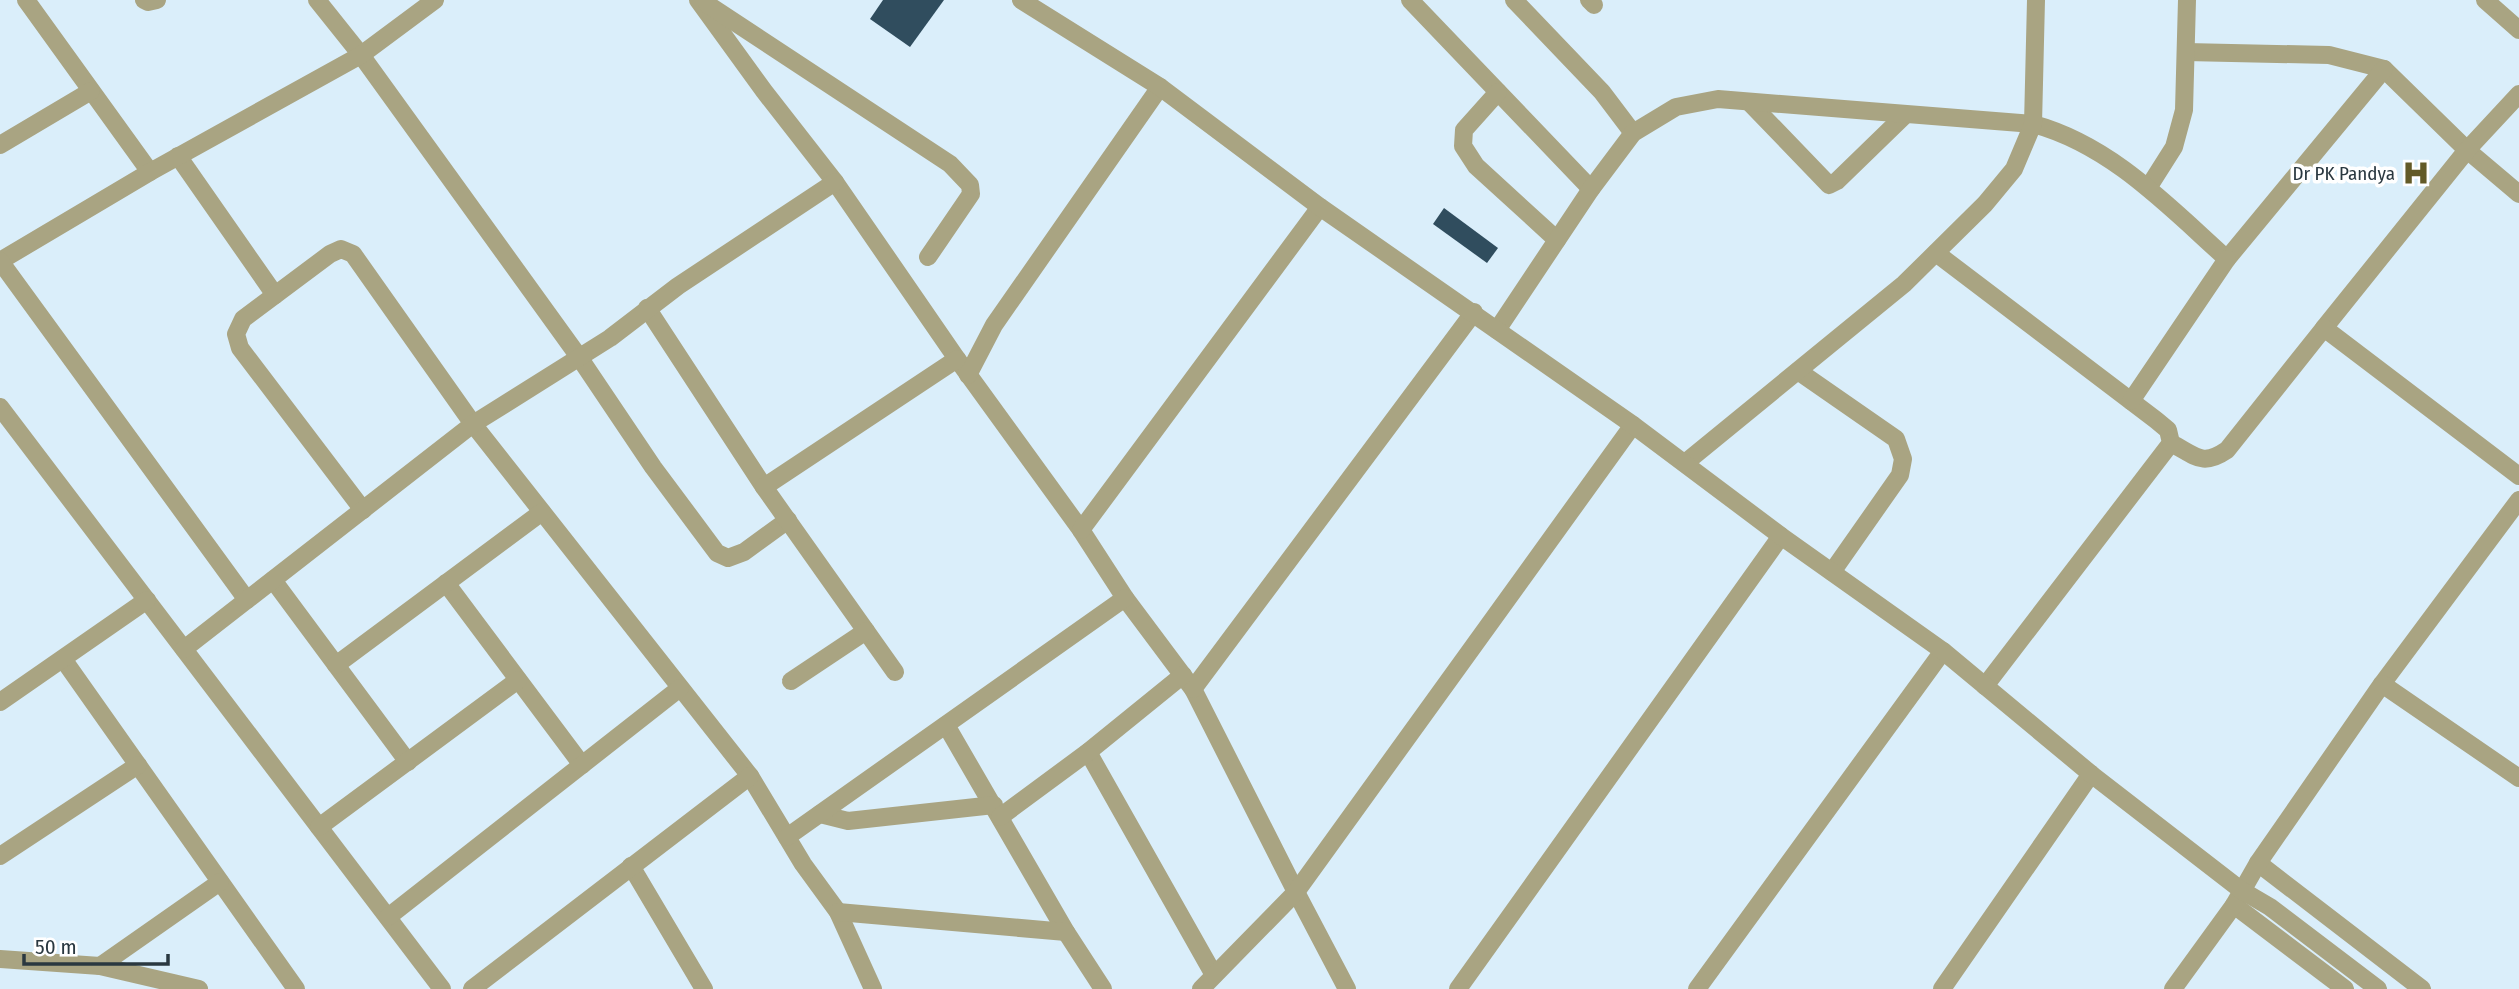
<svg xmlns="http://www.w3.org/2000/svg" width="2519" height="989" viewBox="0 0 2519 989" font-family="'Fira Sans Condensed',sans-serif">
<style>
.building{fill:#304d5e}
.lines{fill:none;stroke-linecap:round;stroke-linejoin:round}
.minor{stroke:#a9a482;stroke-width:18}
.tertiary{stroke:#a9a482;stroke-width:18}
.labels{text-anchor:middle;stroke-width:7;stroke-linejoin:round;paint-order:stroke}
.poi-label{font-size:19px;fill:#2a3840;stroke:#fff;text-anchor:end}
</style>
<rect width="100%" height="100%" fill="#daeefa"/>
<g class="building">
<polygon points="883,0 944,0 910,47 870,19"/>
<polygon points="1444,208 1498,248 1487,263 1433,224"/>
</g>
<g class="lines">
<g class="minor">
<polyline points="26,0 150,172"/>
<polyline points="144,0 148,2 157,0"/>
<polyline points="317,0 361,55 579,357 653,467 717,553 728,558 744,552 788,520"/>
<polyline points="698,0 764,91 835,182 957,359 1081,530 1125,598 1193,689 1296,892 1347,989"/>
<polyline points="1410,0 1591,189"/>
<polyline points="1514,0 1602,92 1633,133"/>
<polyline points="1589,0 1594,5"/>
<polyline points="2485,0 2519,30"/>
<polyline points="707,4 950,164 970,185 971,194 928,257"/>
<polyline points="2186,52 2329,55 2384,69 2467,150 2519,194"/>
<polyline points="1498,92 1464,130 1463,146 1476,166 1557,240"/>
<polyline points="1750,103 1829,185 1837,181 1905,115"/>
<polyline points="0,145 91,91"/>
<polyline points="178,156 275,295"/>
<polyline points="2148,188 2174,147 2184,110 2187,0"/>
<polyline points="1936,253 2156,420 2168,430 2171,443 1985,686"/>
<polyline points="0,261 150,172 361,55 435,0"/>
<polyline points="0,261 247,600"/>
<polyline points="647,308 764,487 895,672"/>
<polyline points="2324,328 2467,150 2519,94"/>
<path d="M1497,330L1591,189L1633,133L1676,107L1718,99L2033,124C2111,145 2168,206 2227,259L2384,69"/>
<polyline points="1798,371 1896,439 1903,459 1900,475 1832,572"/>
<polyline points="968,375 994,325 1160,87"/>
<polyline points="2131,401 2227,259"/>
<polyline points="0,407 442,989"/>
<path d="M2171,443C2196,456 2202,467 2227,450L2324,328L2519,476"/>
<polyline points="1685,463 1904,284 1985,204 2014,169 2033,124 2036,0"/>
<polyline points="764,487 957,359"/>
<polyline points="363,510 240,348 236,334 243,319 330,254 341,249 353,254 473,424 750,776 803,864 838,912 873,989"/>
<polyline points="1081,530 1320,207"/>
<polyline points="273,580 408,762"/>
<polyline points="446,583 582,765"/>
<polyline points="184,649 473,424 610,338 678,286 835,182"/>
<polyline points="63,659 296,989"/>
<polyline points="336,665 542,512"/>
<polyline points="791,681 866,631"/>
<polyline points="2382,684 2519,500"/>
<polyline points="1193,689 1474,312"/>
<polyline points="0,702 147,600"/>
<polyline points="946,725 1066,932 1103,989"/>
<polyline points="1088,752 1214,975"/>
<polyline points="820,814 848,821 994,805"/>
<polyline points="1000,817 1088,752 1183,675"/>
<polyline points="319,827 518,680"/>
<polyline points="787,837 1125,598"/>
<polyline points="0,856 138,765"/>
<polyline points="2258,863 2422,989"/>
<polyline points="631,866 704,989"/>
<polyline points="2234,905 2345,989"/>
<polyline points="838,912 1066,932"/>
<polyline points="388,917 680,688"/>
<polyline points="0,959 100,966 199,989"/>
<polyline points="100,966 220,882"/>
<polyline points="472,989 750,776"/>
<polyline points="1201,989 1296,892 1633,425"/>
<polyline points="1458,989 1781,536"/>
<polyline points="1697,989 1943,651"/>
<polyline points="1942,989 2091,774"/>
<polyline points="2173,989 2234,905 2258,863 2382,684 2519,778"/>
</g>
<polyline class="tertiary" points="1021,0 1160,87 1320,207 1633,425 1781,536 1943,651 2091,774 2241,890 2270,907 2378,989"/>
</g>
<defs>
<symbol id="hospital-bare" viewBox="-9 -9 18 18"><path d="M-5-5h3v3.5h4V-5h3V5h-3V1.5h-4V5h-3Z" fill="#635a27" stroke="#fff" stroke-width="2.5" paint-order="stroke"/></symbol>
</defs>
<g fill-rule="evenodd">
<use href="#hospital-bare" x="2397" y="154" width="38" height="38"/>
</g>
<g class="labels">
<g class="poi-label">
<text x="2395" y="180">Dr PK Pandya</text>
</g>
</g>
<path d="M24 954v10h144v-10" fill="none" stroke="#2a3840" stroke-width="3.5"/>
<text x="35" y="954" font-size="21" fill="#2a3840" stroke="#ffffff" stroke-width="5" paint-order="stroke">50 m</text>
</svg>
